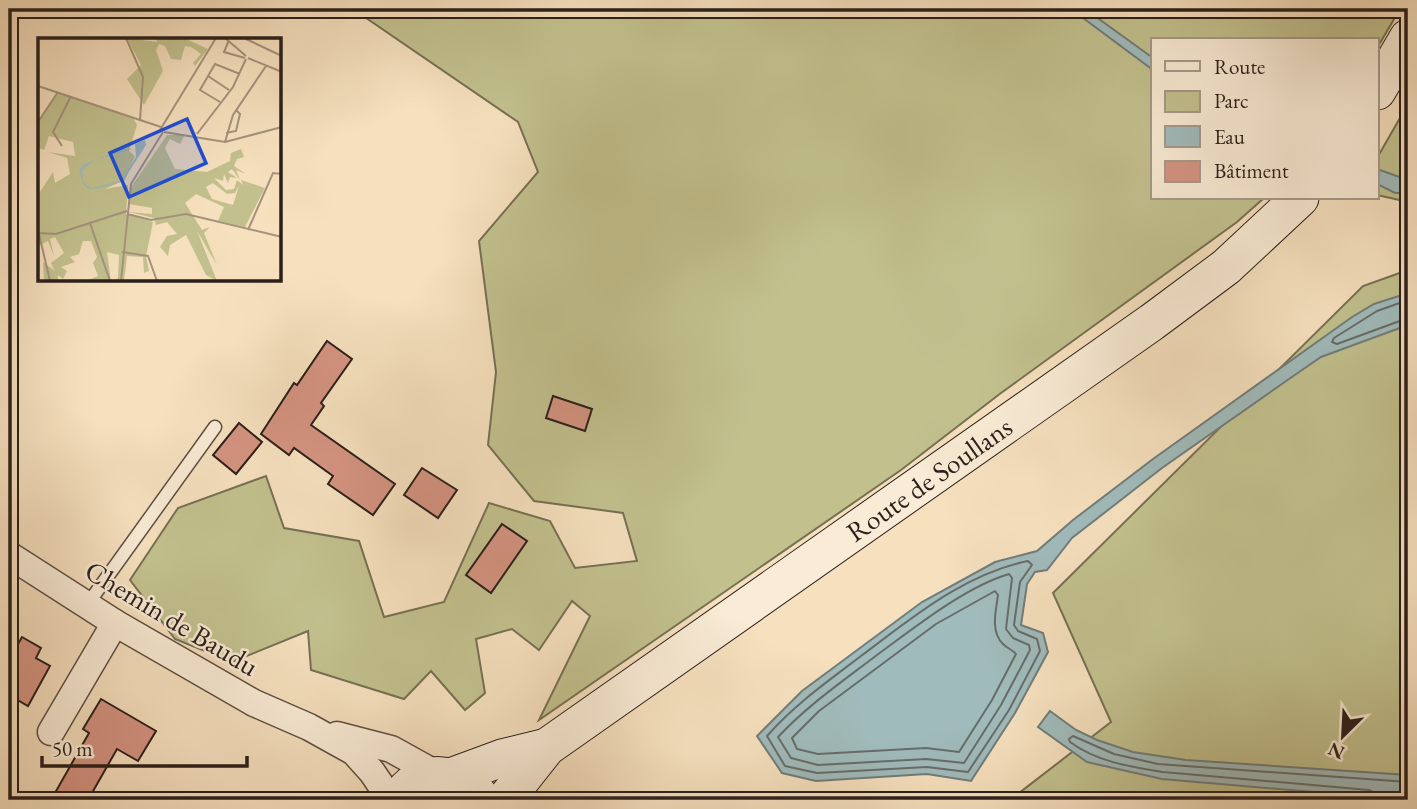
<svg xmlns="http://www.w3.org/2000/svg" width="1417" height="809" viewBox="0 0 1417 809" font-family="'EB Garamond',serif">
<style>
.green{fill:#c2c18e;stroke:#767054;stroke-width:2}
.water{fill:#a0bbbb;stroke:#717d7b;stroke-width:2}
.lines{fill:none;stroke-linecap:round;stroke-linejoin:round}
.shore{stroke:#666d6b;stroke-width:2}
.building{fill:#d49381;stroke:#2b1f1b;stroke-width:2}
.lane-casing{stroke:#5e4f44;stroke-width:15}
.street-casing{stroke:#5e4f44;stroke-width:29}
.secondary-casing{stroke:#2b1f1b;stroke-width:39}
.lane{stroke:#f9ebd5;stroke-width:12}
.street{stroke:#f9ebd5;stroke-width:26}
.secondary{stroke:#f9ebd5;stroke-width:37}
.labels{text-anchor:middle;stroke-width:5;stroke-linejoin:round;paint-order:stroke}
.street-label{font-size:28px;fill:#2b1f1b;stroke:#f9ebd5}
.inset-road{fill:none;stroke:#a5937d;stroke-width:2}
.view{fill:#1d4ed8;fill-opacity:0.15;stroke:#1d4ed8;stroke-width:3.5}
.inset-edge{fill:none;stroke:#2b1f1b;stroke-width:3.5}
</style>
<rect width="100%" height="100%" fill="#f6e0be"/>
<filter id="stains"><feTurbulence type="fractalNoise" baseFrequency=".00286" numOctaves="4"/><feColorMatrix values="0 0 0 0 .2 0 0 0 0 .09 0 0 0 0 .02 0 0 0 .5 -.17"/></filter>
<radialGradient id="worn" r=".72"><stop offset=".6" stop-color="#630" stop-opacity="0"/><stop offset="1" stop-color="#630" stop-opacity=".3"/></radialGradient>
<g class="green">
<polygon points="353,9 1400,9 1377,48 1377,40 1153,40 1153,198 1264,198 1237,222 1001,393 901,470 539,720 590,616 572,601 539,650 512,629 476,639 485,693 465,710 431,671 404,699 311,670 308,631 232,662 175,639 130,580 178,508 266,476 284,528 359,541 384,617 444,602 489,503 550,521 575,568 637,561 623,513 534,501 488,445 496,372 479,241 538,172 518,122"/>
<polygon points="1408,104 1408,202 1377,195 1377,158"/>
<polygon points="1408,270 1408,800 1010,800 1111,722 1053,593 1363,286"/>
</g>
<g class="water">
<polygon points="1071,9 1085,9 1153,58 1153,70"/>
<polygon points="1377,169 1408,180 1408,193 1395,193 1377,184"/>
<polygon points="1408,293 1408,325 1321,357 1289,379 1162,468 1072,538 1047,570 1035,572 1027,584 1021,625 1043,633 1048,652 1015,713 971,781 927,774 816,781 782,773 757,736 802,691 922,602 995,562 1037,551 1073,520 1153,459 1352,317 1374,304"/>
<polygon points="1050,711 1076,730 1097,740 1133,752 1186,760 1408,775 1408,800 1162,779 1087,762 1038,727"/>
</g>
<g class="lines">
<g class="shore">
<polyline points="1408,300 1377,311 1334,338 1332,342 1337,344 1408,318"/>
<path d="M1028,561L1032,565L1020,582L1014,625L1018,631L1037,639L1040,651L1009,710L968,772L927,767L817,773L785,766L767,736C794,705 828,681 861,656C912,618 964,574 1028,561Z"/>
<path d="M1009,574L1012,578L1006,629L1013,638L1029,645L1030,650L1001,705L964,763L926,759L818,765L791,758L778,737C808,705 843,681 877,655C914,628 965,587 1009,574Z"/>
<path d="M995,591L998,595C996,611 990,631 1003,644C1008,649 1013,650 1016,654L992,700L959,752L926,748L818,754L797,749L792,738L819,711L936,624Z"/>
<path d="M1377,800L1375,793L1369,790L1163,772C1131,767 1097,762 1070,742L1069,739L1073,736L1114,754L1158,764L1408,782"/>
</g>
</g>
<g class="building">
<polygon points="327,341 352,359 321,403 324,406 311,425 395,484 373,515 328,484 333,476 294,448 289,455 261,434 294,383 297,385"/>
<polygon points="553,396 592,409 585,431 546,418"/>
<polygon points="239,423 262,442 236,474 213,455"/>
<polygon points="422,468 457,490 438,518 404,495"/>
<polygon points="502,524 527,541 491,593 466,575"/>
<polygon points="22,637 41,648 36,658 50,666 28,706 9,695 9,660"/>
<polygon points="101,699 156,731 138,761 117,749 88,800 51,800 89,733 83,729"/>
</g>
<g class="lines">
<defs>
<polyline id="lane" points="87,605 215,427"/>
<g id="street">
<polyline points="9,555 115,623 254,703 309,727 354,752 372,772 391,800"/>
<polyline points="51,732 115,623"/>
<polyline points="337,735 391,749 438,775"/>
</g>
<g id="secondary">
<polyline points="1377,91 1408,38"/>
<polyline points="453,776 502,758 547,747"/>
<path d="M399,800C416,765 464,770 482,800"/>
<polyline points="505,800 547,747 1152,322 1226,267 1300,198"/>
</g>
</defs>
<use href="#lane" class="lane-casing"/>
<use href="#street" class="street-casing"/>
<use href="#secondary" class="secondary-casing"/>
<use href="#lane" class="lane"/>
<use href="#street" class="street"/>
<use href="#secondary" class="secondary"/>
</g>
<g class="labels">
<g class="street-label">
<text transform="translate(929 479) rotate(-35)" y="10">Route de Soullans</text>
<text transform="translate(172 618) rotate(31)" y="10">Chemin de Baudu</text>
</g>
</g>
<g transform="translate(38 38)">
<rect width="243" height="243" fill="#f6e0be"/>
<path d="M89,0L119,4L118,0H146L170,11L157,28L155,25L163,16L153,9L147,8L143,22L133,21L127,8L121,6L118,12L125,33L106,67L89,41L103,27ZM20,55L95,80L99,87L91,113L97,118L87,142L67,151L90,147L88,176L115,184L108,218L111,233L106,235L105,219L89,218L86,243H75L80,240L81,217L69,214L73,243H48L60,238L55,225L59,219L53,203H45L41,216L32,219L37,224L23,229L29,233L25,241L20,237V243H6L5,224L17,233L13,225L26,215L17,199L12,201L16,218L10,203L0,208V157L15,134L17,145L32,136L29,120L10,114L37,118L35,104L11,98L6,112L0,110V85ZM129,97H147L142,106L132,101L127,110L137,131L169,134L192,123L193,115L203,111L206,119L199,121L196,128L208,136L198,132L202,142L194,131L190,134L199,140L192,139L190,145L186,136L185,143L176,140L188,152L196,151L199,142L205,147L203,142L227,150L207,189L180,183L186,169L158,156L147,165L164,192L172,189L166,195L179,227L159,193L179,243L168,237L148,197L132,207L130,218L122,209L129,198L139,196L129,184L118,187L116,180L91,174L114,176V170L91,166L93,149ZM175,145L189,156L197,155L201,148L195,167L174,161L168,149Z" fill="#c2c18e" fill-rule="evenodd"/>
<path d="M107,102L108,107L85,143L80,145L61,150L54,151L49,150L45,146L41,132L46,126L86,111H94L57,122L44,132L45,144L53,150L83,143L98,119L97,106Z" fill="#a0bbbb"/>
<path class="inset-road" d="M88,0L105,39L102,82M187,0L208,18M208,1L244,18M191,2L186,14L207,20M210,20L244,34M170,38L191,52M0,48L123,89M182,64L162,52L177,26L202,36M0,84L20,54M122,92L178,0M126,94L187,104L244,89M188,95L198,93L202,76L198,72M159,96L195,49L208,21M187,104L195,77L228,28M24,108L15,94L33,58M89,176L113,182L148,176L244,199M52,185L72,243M210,192L235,135L244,136M0,195L18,196L89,173M1,196L12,243M84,214L110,218L119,243M83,243L93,146L125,94"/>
<path class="view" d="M149,81L168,125L91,159L72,115Z"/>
<rect width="243" height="243" class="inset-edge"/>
</g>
<rect width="1417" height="809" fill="none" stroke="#f6e0be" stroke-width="35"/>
<rect x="10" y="10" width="1396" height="788" fill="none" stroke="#2b1f1b" stroke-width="3.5"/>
<rect x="18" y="18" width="1382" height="774" fill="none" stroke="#2b1f1b" stroke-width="2"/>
<rect x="1151" y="38" width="228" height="161" fill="#f9ebd5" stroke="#a7998b" stroke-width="2"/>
<rect x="1165" y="61" width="35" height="10" fill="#f9ebd5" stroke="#a7998b" stroke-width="2"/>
<text x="1214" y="74" font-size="21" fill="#2b1f1b">Route</text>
<rect x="1165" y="91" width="35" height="21" fill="#c2c18e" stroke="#a7998b" stroke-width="2"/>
<text x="1214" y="108" font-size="21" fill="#2b1f1b">Parc</text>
<rect x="1165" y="126" width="35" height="21" fill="#a0bbbb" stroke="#a7998b" stroke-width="2"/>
<text x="1214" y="144" font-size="21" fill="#2b1f1b">Eau</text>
<rect x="1165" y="161" width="35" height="21" fill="#d49381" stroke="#a7998b" stroke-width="2"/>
<text x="1214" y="178" font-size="21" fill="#2b1f1b">Bâtiment</text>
<g transform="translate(1343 736) rotate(204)" stroke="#f9ebd5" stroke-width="5" paint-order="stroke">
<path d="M0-5L12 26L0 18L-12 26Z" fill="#2b1f1b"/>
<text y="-10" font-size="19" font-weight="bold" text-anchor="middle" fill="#2b1f1b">N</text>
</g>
<path d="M42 756v10h205v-10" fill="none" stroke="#2b1f1b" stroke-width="3.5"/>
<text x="52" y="756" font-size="21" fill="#2b1f1b" stroke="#f9ebd5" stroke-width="5" paint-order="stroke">50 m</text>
<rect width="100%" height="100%" filter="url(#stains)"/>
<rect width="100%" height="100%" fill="url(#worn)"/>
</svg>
